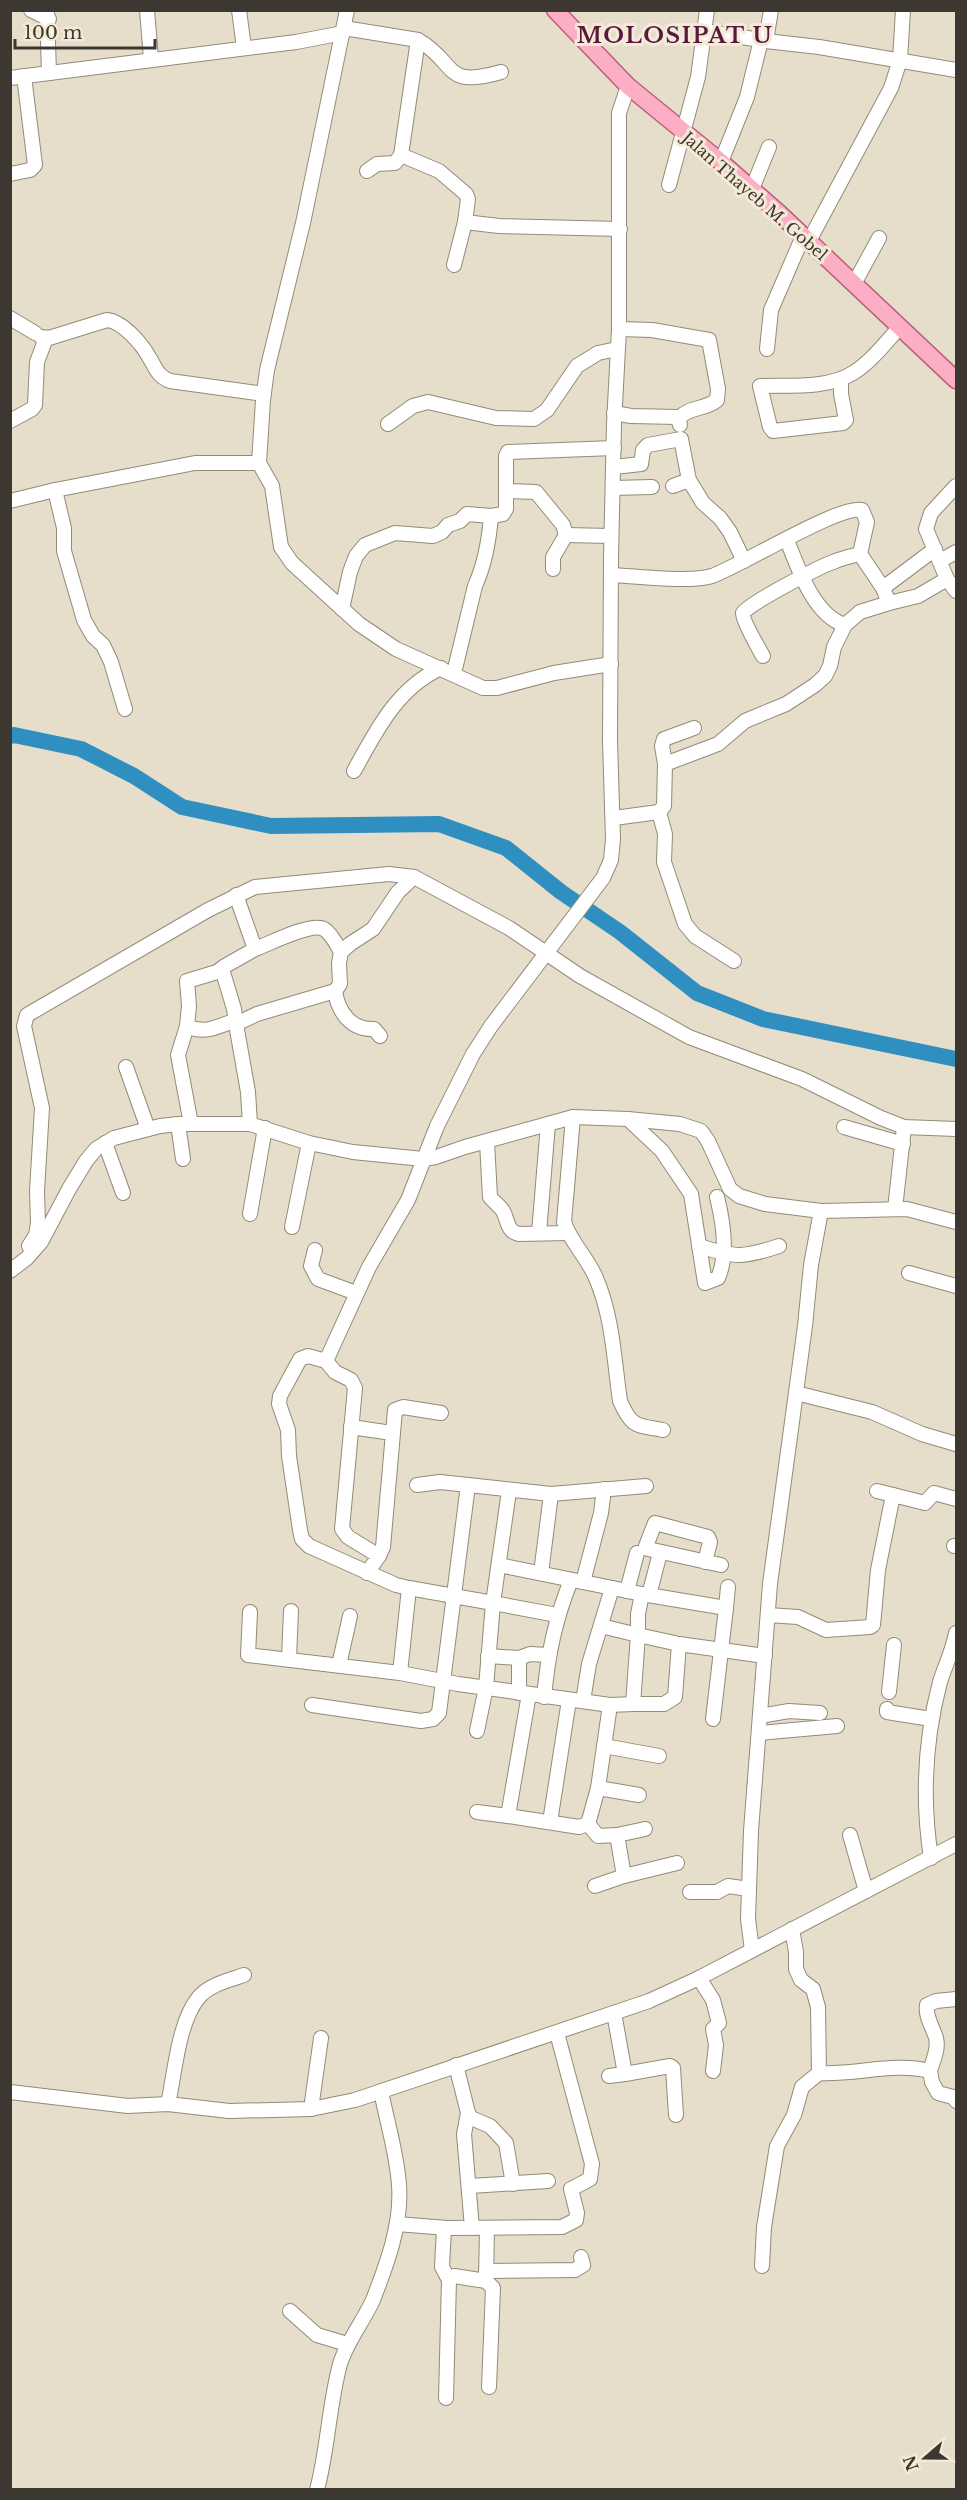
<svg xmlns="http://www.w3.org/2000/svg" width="967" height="2500" viewBox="0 0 967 2500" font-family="'Libre Baskerville',serif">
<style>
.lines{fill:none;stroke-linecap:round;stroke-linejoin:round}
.river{stroke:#308fc1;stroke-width:16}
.minor-casing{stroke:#938a79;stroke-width:16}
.major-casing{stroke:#b86178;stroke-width:19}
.minor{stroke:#fff;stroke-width:14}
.major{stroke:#fcaec5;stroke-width:16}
.labels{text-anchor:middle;stroke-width:6;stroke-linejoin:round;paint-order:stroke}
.street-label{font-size:16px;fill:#3c3730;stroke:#f5ead8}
.district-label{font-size:22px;font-weight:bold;letter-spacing:1.5px;fill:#571a3d;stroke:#f5ead8}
</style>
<rect width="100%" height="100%" fill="#e7ddcb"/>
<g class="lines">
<polyline class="river" points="10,736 14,735 81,749 134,776 182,807 271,826 439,824 506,848 561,892 620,932 697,993 763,1019 956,1059"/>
<defs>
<g id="minor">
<polyline points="31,10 49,19"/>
<polyline points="47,10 49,73"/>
<polyline points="147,10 151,59"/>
<polyline points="239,10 244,48"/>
<polyline points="347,10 303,223 267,370 263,400 259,463 272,486 281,547 292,563 359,624 396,649 483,688 497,688 554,673 611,664"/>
<polyline points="344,28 418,40 401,155 439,171 466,194 468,199 465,222"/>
<polyline points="704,31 766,41 819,47 956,70"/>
<path d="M418,40C458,63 442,89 501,72"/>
<polyline points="766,41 771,10"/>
<polyline points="10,78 296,42 343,33"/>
<polyline points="721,162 747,97 761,40"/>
<polyline points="367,171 377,164 395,163 401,155"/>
<polyline points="10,174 30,170 35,165 24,76"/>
<polyline points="669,185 698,77 707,10"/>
<polyline points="752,189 769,147"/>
<polyline points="809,241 891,88 900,60 903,10"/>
<polyline points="454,265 465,222 499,226 620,229"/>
<polyline points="854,284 879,238"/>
<polyline points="10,318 35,333"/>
<path d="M619,329L652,330L709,340L718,389L717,400C705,410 690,406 679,418"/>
<path d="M41,337L49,338L107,320C122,321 142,344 149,357C156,368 157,376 170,381L264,394"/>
<polyline points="767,349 771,310 803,236"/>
<path d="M841,379V394L846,420L843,423L773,431L770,427L760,386C790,385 827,389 853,373C871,362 885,343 900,327"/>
<polyline points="614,413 631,416 678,417 680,425"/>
<polyline points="10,421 32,409 35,405 37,362 46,338"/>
<polyline points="388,424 413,406 428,402 496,418 534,419 547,410 577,366 598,353 617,349"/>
<polyline points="614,467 641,464 643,450 648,445 681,439 689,480 703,503 720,518 730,532 744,561"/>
<polyline points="673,486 689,480"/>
<polyline points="956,486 931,513 926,529 947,579 956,591"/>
<polyline points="613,488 652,487"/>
<polyline points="506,491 536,492 563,525 566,535 553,557 553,569"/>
<polyline points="10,501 55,490"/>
<polyline points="566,535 611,536"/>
<path d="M787,540C798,568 814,616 845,625"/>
<polyline points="940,561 956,552"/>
<path d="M611,575C636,576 689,583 712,576C740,566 841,504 862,510L867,522L860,554C851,556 842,558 833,562C821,566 746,605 743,613C742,620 759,649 763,656"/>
<polyline points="883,588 935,549"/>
<polyline points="889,603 918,596 947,579"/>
<polyline points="342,609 350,572 356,556 365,545 395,533 433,536 442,532 448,525 460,521 467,514 491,516 503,514 506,509 506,456 508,452 614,448"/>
<path d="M454,673L475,586C485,564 489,541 491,516"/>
<polyline points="125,709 111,662 103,645 93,636 84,620 64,551 64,528 55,490 195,463 259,463"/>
<polyline points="665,764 662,746 664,739 694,728"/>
<path d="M354,771C376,731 397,688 441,668"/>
<polyline points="659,812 665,834 664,862 685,924 695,936 734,961"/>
<polyline points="614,818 659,812 664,806 665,764 718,744 745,721 786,704 815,685 825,676 830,666 834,647 845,625 860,612 889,603 883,588 860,554"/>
<path d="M255,949C269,944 311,922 324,929C331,933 337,945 341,952"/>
<polyline points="222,969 234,1009 236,1024"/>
<path d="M335,991C338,1012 351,1030 374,1029L380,1036"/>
<path d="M187,1026C205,1035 219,1026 236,1020"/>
<polyline points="126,1067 148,1129"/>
<path d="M573,1117L564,1222C571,1243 587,1257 596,1278C613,1318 614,1360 620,1401C632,1428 636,1425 663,1430"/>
<path d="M628,1119L662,1151L691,1194L705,1283L718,1278C728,1255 723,1221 717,1197"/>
<polyline points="178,1124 183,1159"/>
<polyline points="191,1124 178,1055 187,1026 189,1006 187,981 217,972 225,966 255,949 236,895"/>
<polyline points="250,1124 248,1092 236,1024 257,1014 335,991 340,984 339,963 341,952 350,944 373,929 398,892 414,877 509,928 580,976 689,1037 802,1079 881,1118 904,1127 956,1129"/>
<polyline points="844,1127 903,1144"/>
<path d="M487,1142L490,1197C494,1202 500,1206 503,1211C508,1220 507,1232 519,1234L568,1233"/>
<polyline points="105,1143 123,1193"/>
<polyline points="895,1209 904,1127"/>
<polyline points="250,1214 265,1128"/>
<polyline points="292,1227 309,1143"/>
<polyline points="539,1233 548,1124"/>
<polyline points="29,1246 36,1235 38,1223 37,1191 42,1108 24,1026 27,1015 208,910 255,887 389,874 414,877"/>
<path d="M699,1246C736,1258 743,1258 779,1246"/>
<polyline points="315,1250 311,1266 318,1279 356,1293"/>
<polyline points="10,1271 27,1258 41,1242 69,1189 86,1161 96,1149 114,1138 160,1126 178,1124 250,1124 309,1143 353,1152 423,1159 436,1157 465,1147 573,1117 628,1119 680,1124 701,1131 708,1141 730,1189 739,1196 765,1204 821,1211 907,1209 956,1222"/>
<polyline points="909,1273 956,1286"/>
<polyline points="326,1361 308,1356 300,1359 280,1396 279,1404 288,1430 289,1456 300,1530 302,1539 309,1546 396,1585 409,1588 400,1673"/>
<polyline points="796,1393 872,1412 922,1434 956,1444"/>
<polyline points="351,1427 392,1433"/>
<polyline points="468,1485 551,1494 646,1486"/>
<polyline points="509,1491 493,1603 557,1615"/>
<polyline points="877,1491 893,1495"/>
<polyline points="954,1546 956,1546"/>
<polyline points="379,1556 383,1547 395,1410 403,1407 441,1413"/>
<polyline points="705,1562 710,1542 708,1537 655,1523 646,1546 648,1549 721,1565"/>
<polyline points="499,1565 642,1594 638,1614 638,1635 601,1626"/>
<polyline points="367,1573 379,1556 348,1537 342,1529 355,1388 351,1380 335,1372 326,1361 369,1267 408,1200 437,1126 473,1054 491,1026 603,878 611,860 613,839 610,741 611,557 614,424 619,329 619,113 628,86"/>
<polyline points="541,1573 551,1494"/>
<polyline points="583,1582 601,1513 604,1489"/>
<polyline points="409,1588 493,1603 486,1687 477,1731"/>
<polyline points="627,1591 637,1553"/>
<polyline points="642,1594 726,1608 713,1719"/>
<polyline points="649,1595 660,1553"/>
<polyline points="726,1608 728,1587"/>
<polyline points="250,1612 248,1655 400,1673 458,1684 610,1705 633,1704 638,1635 679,1644 765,1656"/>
<polyline points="768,1615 798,1617 826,1630 870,1627 873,1625 878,1570 893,1495 925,1503 934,1493 956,1499"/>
<polyline points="488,1656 519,1658 530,1654 548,1655"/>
<polyline points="289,1658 291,1611"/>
<polyline points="339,1665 350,1616"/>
<polyline points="889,1692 894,1645"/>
<polyline points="519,1693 519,1658"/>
<path d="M544,1697C548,1654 555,1620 571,1580"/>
<polyline points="583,1701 589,1664 612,1588"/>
<polyline points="633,1704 664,1704 675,1697 679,1644"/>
<polyline points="312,1705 421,1721 433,1719 439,1713 468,1485 440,1482 417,1485"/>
<polyline points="887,1709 887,1712 931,1719"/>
<polyline points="760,1716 789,1711 820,1713"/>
<polyline points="759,1733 837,1726"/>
<polyline points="604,1746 659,1756"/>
<polyline points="598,1788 639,1795"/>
<polyline points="477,1812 508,1816 529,1694"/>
<polyline points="508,1816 579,1827 588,1824 598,1788 610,1705"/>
<polyline points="550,1822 569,1700"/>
<polyline points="588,1824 598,1836 617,1835 624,1876 595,1886"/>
<polyline points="617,1835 645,1829"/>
<polyline points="850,1835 866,1891"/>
<path d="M931,1858C922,1800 925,1739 940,1682C945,1666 953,1650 956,1633"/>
<polyline points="624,1876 677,1863"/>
<polyline points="690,1892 717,1892 728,1886 749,1889"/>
<polyline points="752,1950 748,1919 751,1831 770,1584 805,1326 811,1265 821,1211"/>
<polyline points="699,1978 713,2000 719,2023 713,2029 716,2045 713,2071"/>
<polyline points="614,2013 625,2074 670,2066 673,2068 676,2115"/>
<polyline points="456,2065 468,2113 464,2134 472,2228"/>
<path d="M930,2071C933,2060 939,2049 936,2038C933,2027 925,2017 927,2005L936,2001L956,1999"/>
<path d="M819,2073C857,2075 893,2062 930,2071L932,2082L938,2093L953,2097L956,2101"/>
<polyline points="609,2076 625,2074"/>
<polyline points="10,2092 128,2106 168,2104 229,2111 311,2109 355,2100 649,2001 699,1978 956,1844"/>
<path d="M168,2104C175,2073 178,2022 199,1997C209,1985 229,1980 244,1975"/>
<polyline points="311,2109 321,2038"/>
<polyline points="468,2113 471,2118 490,2126 506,2143 513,2184"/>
<polyline points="470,2186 548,2181"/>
<polyline points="397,2224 447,2228 562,2227 576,2220 577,2213 571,2189 590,2179 592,2164 557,2033"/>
<polyline points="444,2228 442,2267 449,2280"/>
<polyline points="762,2266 764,2227 777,2146 794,2115 802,2087 819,2073 818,2007 813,1989 801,1980 796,1969 796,1952 792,1929"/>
<polyline points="486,2271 575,2270 583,2265 581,2257"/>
<polyline points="486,2280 487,2228"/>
<polyline points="290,2311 317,2335 347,2344"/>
<polyline points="446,2398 449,2280 454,2276 486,2281 493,2288 489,2387"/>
<path d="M317,2490C328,2448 329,2405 340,2364C347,2341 363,2322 373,2300C387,2264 402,2224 399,2185C397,2154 387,2122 381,2091"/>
</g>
<polyline id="major" points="555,10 628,86 721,162 780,214 956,380"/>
</defs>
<use href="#minor" class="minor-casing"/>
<use href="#major" class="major-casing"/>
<use href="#minor" class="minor"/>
<use href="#major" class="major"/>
</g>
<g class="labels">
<g class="street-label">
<text transform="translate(755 196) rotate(41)" y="6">Jalan Thayeb M. Gobel</text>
</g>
<g class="district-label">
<text x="675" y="43">MOLOSIPAT U</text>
</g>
</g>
<rect width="967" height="2500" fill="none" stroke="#3c3730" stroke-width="24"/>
<g transform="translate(925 2458) rotate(250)" stroke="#f5ead8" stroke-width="4.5" paint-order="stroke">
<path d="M0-4.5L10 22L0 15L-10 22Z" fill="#3c3730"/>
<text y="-9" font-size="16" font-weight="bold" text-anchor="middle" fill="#3c3730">N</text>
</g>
<path d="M15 39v9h140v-9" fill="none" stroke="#3c3730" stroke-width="3"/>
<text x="24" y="39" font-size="18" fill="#3c3730" stroke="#f5ead8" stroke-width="4.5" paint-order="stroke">100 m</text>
</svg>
